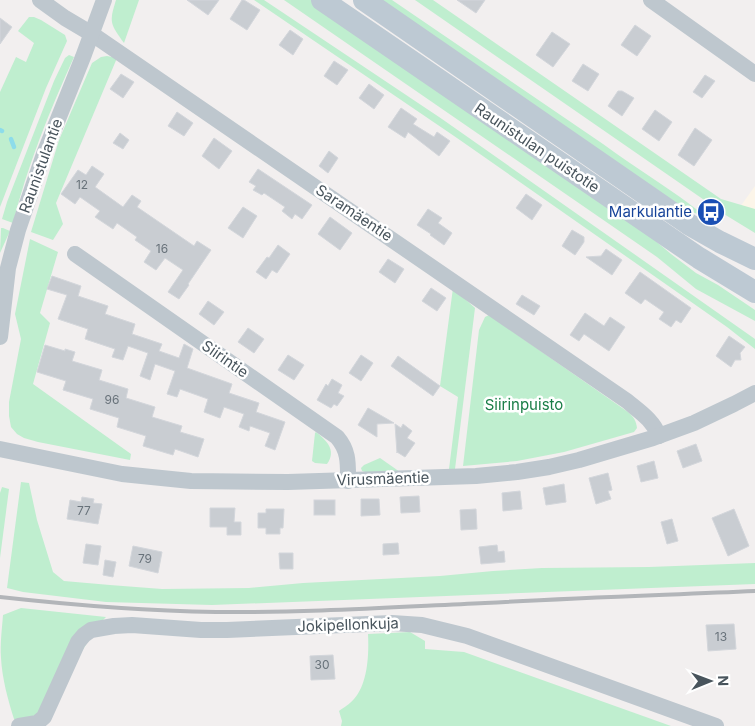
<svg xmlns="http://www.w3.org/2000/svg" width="755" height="726" viewBox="0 0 755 726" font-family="Inter,sans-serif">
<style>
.commercial{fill:#fcf5e9}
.green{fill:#bfeecf}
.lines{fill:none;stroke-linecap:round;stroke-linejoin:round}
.stream{stroke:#8ddcea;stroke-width:4.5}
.building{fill:#c9cdd2;stroke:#d3d6db}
.minor{stroke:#bec7ce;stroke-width:16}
.secondary{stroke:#bdc9d3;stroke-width:22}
.rail{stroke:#b2b5b9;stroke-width:4}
.labels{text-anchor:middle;stroke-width:5;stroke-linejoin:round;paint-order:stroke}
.number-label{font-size:12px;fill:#68727a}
.street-label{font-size:15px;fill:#48545c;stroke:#fff}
.transit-label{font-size:15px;fill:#164399;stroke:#fff;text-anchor:end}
.park-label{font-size:15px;fill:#197d46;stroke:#fff}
</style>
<rect width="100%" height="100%" fill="#f2efef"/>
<polygon class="commercial" points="755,186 755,215 740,207"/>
<g class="green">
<path d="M116,0H139L124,43C110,24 109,22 116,0Z"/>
<polygon points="254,0 264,0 442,119 755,339 755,349 727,327 457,138"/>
<polygon points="284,0 311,0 645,232 671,254 696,273 718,285 755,310 755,321 696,289 657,257"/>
<path d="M378,0H392L603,144C637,169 673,190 705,216V217L685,209Z"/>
<polygon points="415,0 433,0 721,199 755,209 755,233 719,211 722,208 713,201 710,204"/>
<polygon points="29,17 34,17 41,20 65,35 67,41 46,88 0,207 0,92 16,57 26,62 34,43 18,31"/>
<path d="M69,55L74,57C50,110 27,166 13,223L2,219L7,202L54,81L65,58Z"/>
<polygon points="107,56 117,58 56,203 63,224 53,240 31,232 59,140 92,63 101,57"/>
<polygon points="1,228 3,228 10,231 0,253"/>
<polygon points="30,239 58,252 40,313 50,323 33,384 131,454 130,460 38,442 24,438 17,434 11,427 9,416 9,402 21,339 15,314"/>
<polygon points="453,288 475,308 455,469 449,469 458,397 440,386"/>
<path d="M489,315L628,412C634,417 636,421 637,428L634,432L564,452L517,461L463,466L479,330L485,317Z"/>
<path d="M316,432C326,440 337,450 327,464L315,463L312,461L315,433Z"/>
<polygon points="380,458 400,472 368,473 362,471 361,468 364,465"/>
<polygon points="21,482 29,483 37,520 53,572 64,581 110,585 162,589 249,588 303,583 440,576 493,571 542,568 649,567 755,563 755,584 212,605 106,602 23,592 7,588"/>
<polygon points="2,487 9,489 0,558 0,493"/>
<path d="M21,608L106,617L101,622L41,713L20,721L14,719C8,700 2,678 1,658C0,643 2,629 3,615Z"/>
<path d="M410,632L425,641V649L464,652L671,726H341L342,721L339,711C343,708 350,704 354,699C368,683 369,654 368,634Z"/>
</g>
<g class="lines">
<g class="stream">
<polyline points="0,130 2,131"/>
<polyline points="11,139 14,147"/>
</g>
</g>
<g class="building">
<polygon points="187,0 219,0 208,15"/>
<polygon points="242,0 244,0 260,10 247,30 230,19"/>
<polygon points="457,0 485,0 476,13"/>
<polygon points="0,18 12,27 0,44"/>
<polygon points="635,25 651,36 637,56 621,45"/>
<polygon points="290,30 303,39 293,55 279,45"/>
<polygon points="552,32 570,44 553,67 536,55"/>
<polygon points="334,61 348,70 337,85 324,76"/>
<polygon points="583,64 599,74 588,91 572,81"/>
<polygon points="121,74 134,82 123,98 110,89"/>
<polygon points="705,75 715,81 702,98 693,92"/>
<polygon points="369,84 384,95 374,109 359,98"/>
<polygon points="618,91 622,91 634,98 622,116 608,106"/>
<polygon points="401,108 417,119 413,124 434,137 437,132 450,141 439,156 408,132 405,138 388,127"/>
<polygon points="655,110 672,122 659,141 642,129"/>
<polygon points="177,112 193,123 184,136 168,126"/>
<polygon points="695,128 712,140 694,166 678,155"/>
<polygon points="120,133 129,140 123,149 113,143"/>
<polygon points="214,138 232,151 219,169 202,156"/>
<polygon points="329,151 338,158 328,173 319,166"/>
<polygon points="92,166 104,174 95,187 123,207 132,195 141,201 137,207 194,246 197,241 211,250 188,284 189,285 179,299 168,292 183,270 165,258 156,270 144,262 151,251 135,240 137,237 117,223 113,229 95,217 100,211 80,197 75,204 61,194 78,170 86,175"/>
<polygon points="258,169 312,205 302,219 295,214 292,219 282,211 285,207 264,193 262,195 253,190 256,186 249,182"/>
<polygon points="526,194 542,205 532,220 516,208"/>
<polygon points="243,207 257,216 243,238 228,228"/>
<polygon points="428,209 442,218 438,223 452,233 444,245 430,235 431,234 417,225"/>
<polygon points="330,217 352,233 340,250 318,234"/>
<polygon points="572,230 584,237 584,242 575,255 562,246"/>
<polygon points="278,245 290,254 277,273 272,270 266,279 256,272 267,257 269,258"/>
<polygon points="606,249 622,260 612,275 586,257 601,256"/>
<polygon points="388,259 404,269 395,283 379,272"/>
<polygon points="640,272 691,308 681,323 676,320 671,327 659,319 664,312 645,299 641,304 625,293"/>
<polygon points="52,276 81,286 78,296 108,306 105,314 135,324 132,334 162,344 159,351 179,358 184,344 193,349 187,368 232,384 229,393 259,403 256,412 285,422 275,450 265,446 270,433 250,426 249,431 239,427 244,414 224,407 220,418 204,412 208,399 180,389 177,397 167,394 175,371 155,364 150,380 140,376 148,353 128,346 123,360 112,357 115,349 85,339 88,329 58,319 67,295 47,289"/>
<polygon points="431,288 446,298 437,311 422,301"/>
<polygon points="522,295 540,306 534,315 516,304"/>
<polygon points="208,301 224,312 214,325 199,314"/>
<polygon points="585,313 604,326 610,317 625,327 609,351 584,334 579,341 570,335"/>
<polygon points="248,328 264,339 254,353 238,342"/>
<polygon points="729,336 745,347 740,353 741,360 735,360 731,367 716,356"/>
<polygon points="45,345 65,351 65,349 75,352 72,361 102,370 99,380 128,389 126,398 155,407 152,417 182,426 180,432 204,439 198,457 175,449 173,455 143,446 146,436 117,427 119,418 90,409 93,399 63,390 66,381 37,372"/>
<polygon points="288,355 304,365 294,380 278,370"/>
<polygon points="361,355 373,363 361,381 349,373"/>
<polygon points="398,356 440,386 433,396 391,366"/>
<polygon points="332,379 342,385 338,393 344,396 337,406 334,404 331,408 317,400 326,384 328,386"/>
<polygon points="368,408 394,423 377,424 377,437 358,425"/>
<polygon points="395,424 401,428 403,424 412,431 407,438 415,443 405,457 397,452 397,453"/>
<polygon points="696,444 702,461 683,468 677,451"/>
<polygon points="654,461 658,478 641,482 637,466"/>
<polygon points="608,473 612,490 608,491 611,499 596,504 589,478"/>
<polygon points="564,484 566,502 546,505 543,488"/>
<polygon points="520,491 522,509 503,511 502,493"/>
<polygon points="419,496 420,512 401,513 400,497"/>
<polygon points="82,497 94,499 93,503 102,504 98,524 67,519 70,500 81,502"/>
<polygon points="361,499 379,499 380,515 361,516"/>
<rect x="314" y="500" width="21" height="15"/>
<polygon points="210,508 235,508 234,522 241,522 241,535 227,535 227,527 210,527"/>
<polygon points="266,509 284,509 283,528 280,528 280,534 266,534 266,528 258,528 258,513 266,513"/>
<polygon points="476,509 477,529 461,530 460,510"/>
<polygon points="734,509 749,546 728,556 712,518"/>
<polygon points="672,519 678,541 667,544 661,522"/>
<polygon points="398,543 399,554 383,555 383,544"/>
<polygon points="86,544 101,546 98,565 83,563"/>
<polygon points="497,545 498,552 504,551 505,562 481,564 479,547"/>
<polygon points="133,546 162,552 158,573 129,566"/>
<polygon points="279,553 293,553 293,569 280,569"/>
<polygon points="105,560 116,562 113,577 103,575"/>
<polygon points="734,624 736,649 708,651 706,625"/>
<polygon points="333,655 335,679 311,680 310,656"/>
</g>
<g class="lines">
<g class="minor">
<path d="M40,0L65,18L92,34L627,401C640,412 653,420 659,436"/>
<polyline points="651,0 755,74"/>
<path d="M75,254L337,437C349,451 348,463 348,481"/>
<polyline points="0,337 8,268 18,230 44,154 83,57 104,0"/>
<polyline points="0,449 122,474 191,481 288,482 476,476 517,472 549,467 579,460 653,438 694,423 734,404 755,393"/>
<polyline points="19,726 37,723 44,717 78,642 84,635 91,630 114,626 132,625 201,630 227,630 392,623 422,625 467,636 716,726"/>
</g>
<g class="secondary">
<polyline points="322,0 699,258 755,292"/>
<polyline points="364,0 690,225 720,242 755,259"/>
</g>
<path class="rail" d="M0,597C72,605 144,611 216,612C306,613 396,607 485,603C575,598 665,595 755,591"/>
</g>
<defs>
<symbol id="bus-disc" viewBox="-11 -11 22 22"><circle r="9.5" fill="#1a4fb4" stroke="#fff"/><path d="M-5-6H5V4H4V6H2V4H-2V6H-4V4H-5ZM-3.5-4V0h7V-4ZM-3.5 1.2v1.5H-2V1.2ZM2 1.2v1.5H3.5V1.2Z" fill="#fff"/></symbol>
</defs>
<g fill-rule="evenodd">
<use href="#bus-disc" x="695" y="196" width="32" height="32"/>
</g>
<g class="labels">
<g class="number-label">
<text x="82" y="189">12</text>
<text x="162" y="253">16</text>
<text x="112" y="404">96</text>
<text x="84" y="515">77</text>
<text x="145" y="563">79</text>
<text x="721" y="641">13</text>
<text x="322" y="669">30</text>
</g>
<g class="street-label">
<text transform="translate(537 148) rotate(34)" y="5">Raunistulan puistotie</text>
<text transform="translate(41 166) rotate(-70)" y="5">Raunistulantie</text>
<text transform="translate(354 213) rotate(34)" y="5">Saramäentie</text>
<text transform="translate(225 359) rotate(35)" y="5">Siirintie</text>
<text transform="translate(383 479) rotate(-2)" y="5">Virusmäentie</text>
<text transform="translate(348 625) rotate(-2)" y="5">Jokipellonkuja</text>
</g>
<g class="transit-label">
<text x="692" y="217">Markulantie</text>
</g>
<g class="park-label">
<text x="524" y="410">Siirinpuisto</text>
</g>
</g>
<g transform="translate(710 681) rotate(89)" stroke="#ffffff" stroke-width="4" paint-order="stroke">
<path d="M0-4L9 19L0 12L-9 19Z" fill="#48545c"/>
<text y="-8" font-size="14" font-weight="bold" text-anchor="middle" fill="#48545c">N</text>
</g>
</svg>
